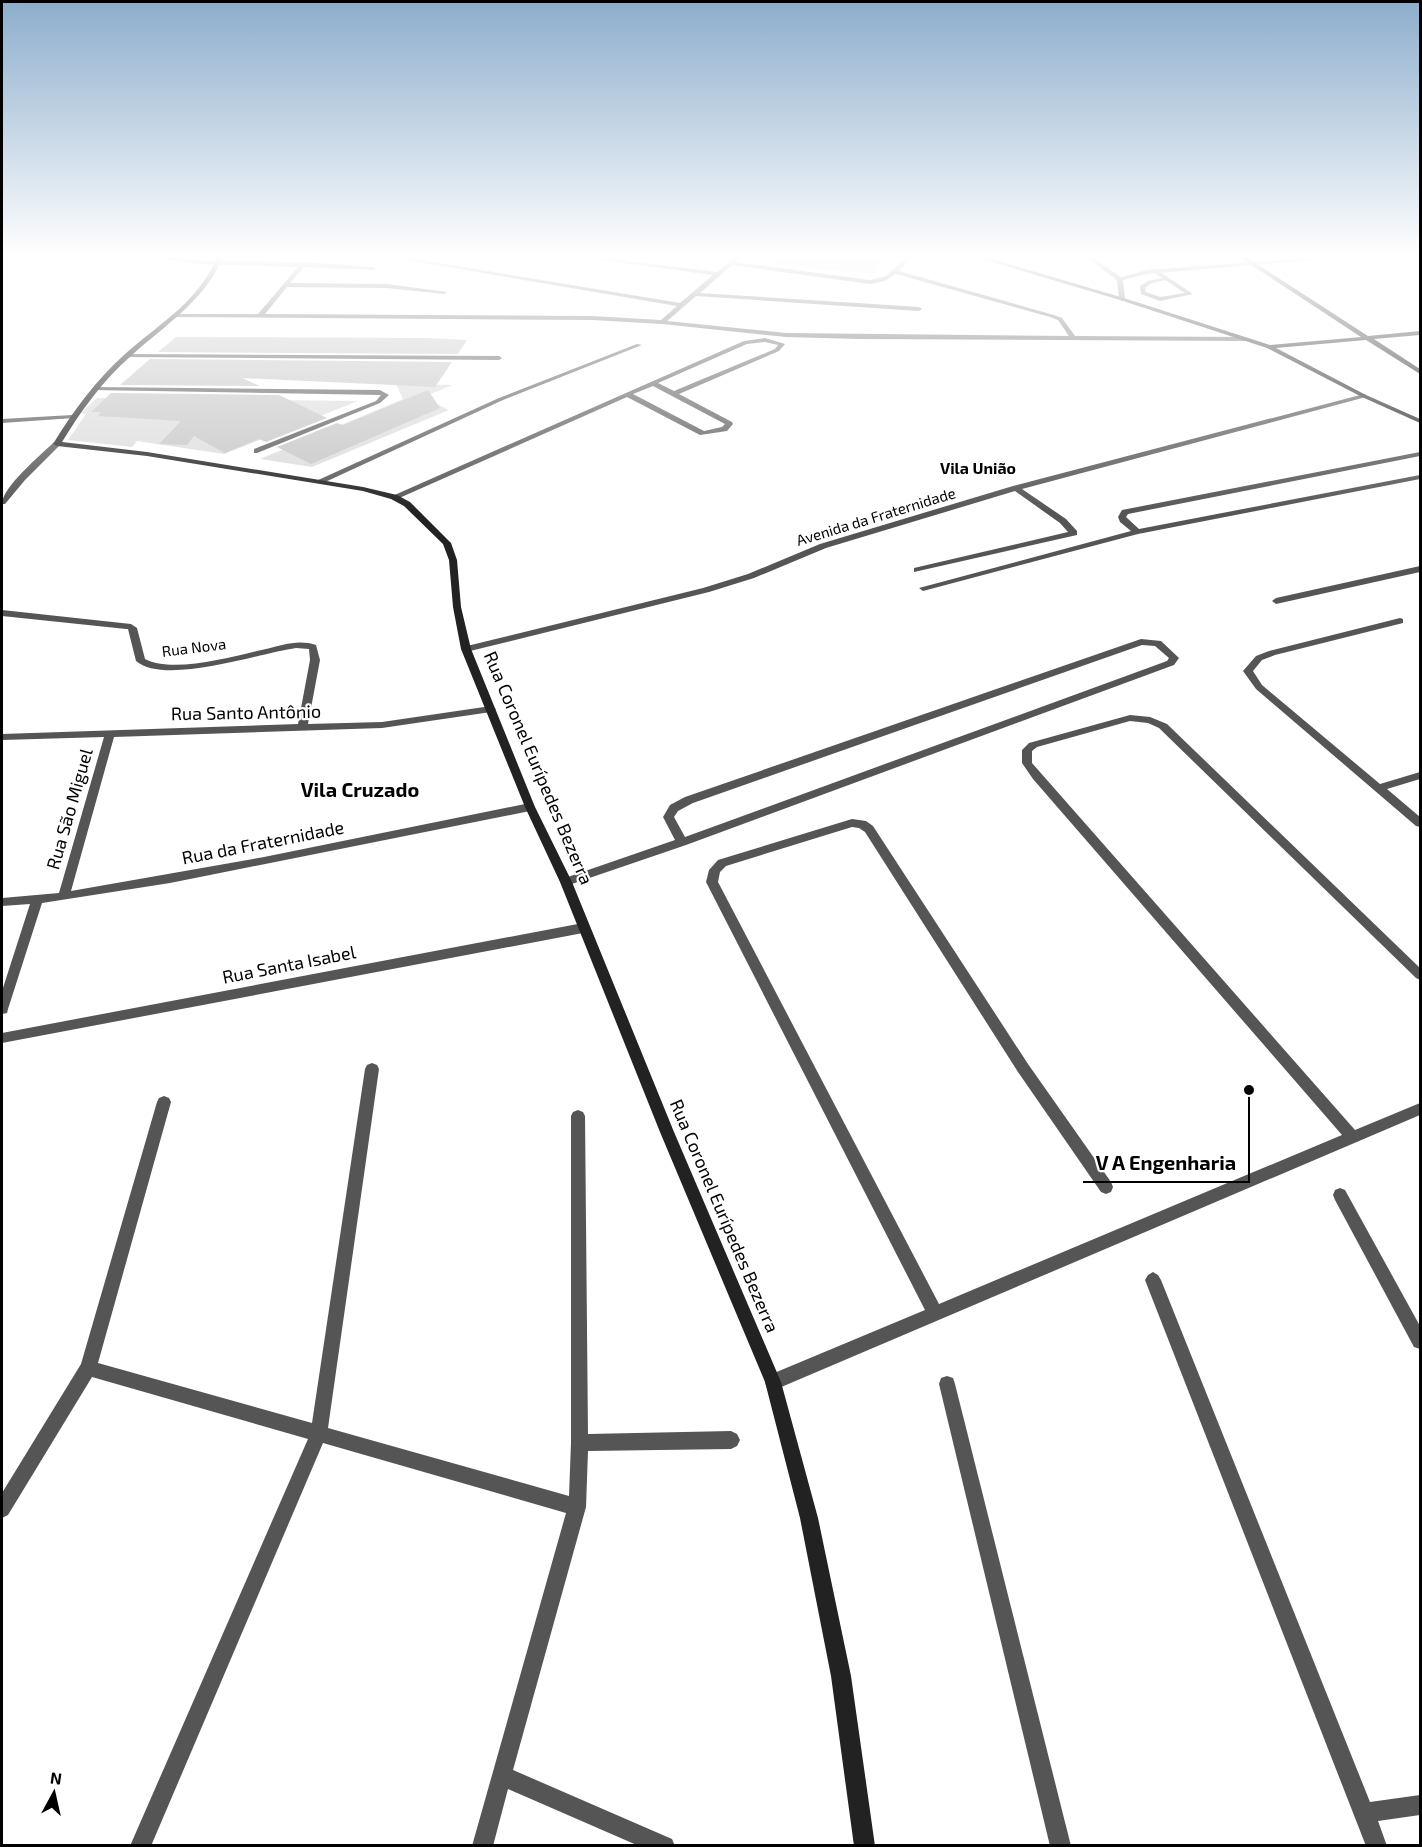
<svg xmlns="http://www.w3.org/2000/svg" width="1422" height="1847" viewBox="0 0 1422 1847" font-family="'Exo 2',sans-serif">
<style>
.green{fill:#dcdcdc}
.building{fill:#c4c4c4}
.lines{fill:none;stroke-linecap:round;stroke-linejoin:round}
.lane{fill:#555;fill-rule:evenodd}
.street{fill:#555;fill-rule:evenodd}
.secondary{fill:#222;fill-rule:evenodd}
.labels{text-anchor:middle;stroke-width:4.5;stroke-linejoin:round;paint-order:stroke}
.far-street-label{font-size:15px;fill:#000;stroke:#fff}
.far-neighbourhood-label{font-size:16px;font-weight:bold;fill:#000;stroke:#fff}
.street-label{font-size:18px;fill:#000;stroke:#fff}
.neighbourhood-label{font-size:20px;font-weight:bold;fill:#000;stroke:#fff}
.leader{fill:none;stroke:#000;stroke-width:2}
.callout-dot{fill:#000;stroke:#fff;stroke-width:2}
.callout-label{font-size:20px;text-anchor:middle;font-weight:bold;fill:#000;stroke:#fff;stroke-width:4.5;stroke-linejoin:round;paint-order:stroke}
</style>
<rect width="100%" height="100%" fill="#fff"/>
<g class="green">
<polygon points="764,255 886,255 873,275 758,262"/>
<polygon points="396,384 453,385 423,397 449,410 312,467 260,459 403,399"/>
<polygon points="97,398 358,401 224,454 137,441 132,447 68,440 86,414 81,413"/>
</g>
<g class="building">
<polygon points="176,337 426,338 467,340 458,354 158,352"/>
<polygon points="150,359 452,362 435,387 242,378 260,386 120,385"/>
<polygon points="428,390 440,408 311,464 277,447 337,423 343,425"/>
<polygon points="111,393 279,395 327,418 266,442 259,439 225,453 194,436 187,445 159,444 181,421 98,416 101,412 91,412"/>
</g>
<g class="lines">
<path class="lane" d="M1157,270L1193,294L1160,301L1141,294L1140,286L1148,281L1162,278L1154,272ZM1165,280L1185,293L1160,297L1146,292L1145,288L1152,283Z"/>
<g class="street">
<path d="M138,255L199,260L303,262L374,267L376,270L304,267L290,283L387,284L447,292L444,294L387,288L287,287L265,314L592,316L661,320L677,306L378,255H390L680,303L713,275L565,255H580L717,272L737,255H743L735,262L870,280L886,276L908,255H914L899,271L1054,315L1062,318L1075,336L1245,337L1248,339L1245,341L860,339L786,337L662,324L592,320L175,317L173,314H258L298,267L199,264ZM732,265L870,284L885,281L896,274L1050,317L1058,320L1069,336L786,333L667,321L696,296L919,311L922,309L919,307L700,293Z"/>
<polygon points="1083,255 1089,255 1121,277 1147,270 1345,255 1368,255 1147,274 1123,280 1125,299 1122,301 1119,299 1117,280"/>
<path d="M765,338L785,344L779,351L679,394L732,422L733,424L727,431L700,435L627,397L397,499L390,497L744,341ZM765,342L778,345L775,349L674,391L658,383L747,344ZM653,386L725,424L722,427L704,431L633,394Z"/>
<polygon points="637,344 642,345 503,400 323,483 316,481 499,398"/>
<polygon points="127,354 499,356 502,358 499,360 125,357 124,356"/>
<polygon points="95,387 380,390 389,395 380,403 257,453 254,453 254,449 376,401 381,395 93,390 92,389"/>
<polygon points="1364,394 1366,395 1366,397 1022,489 1066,519 1077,531 1077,535 914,572 914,568 1068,532 1060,523 1015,491 826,548 754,578 709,592 466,652 461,649 463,647 703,588 748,574 820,544 1013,486"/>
<polygon points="72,415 76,417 74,418 2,423 2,419"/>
<path d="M54,442L61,444L25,480L5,504H2C2,487 41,455 54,442Z"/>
<polygon points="1420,452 1420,456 1128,514 1126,517 1139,529 1420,475 1420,479 1138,534 923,591 919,588 1131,531 1120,522 1118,517 1122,510"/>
<polygon points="1420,566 1420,572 1276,604 1272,601 1276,598"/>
<path d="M2,610L131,624L137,628L145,659C174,674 234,656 266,649C283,645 298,639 316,645L320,660L308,724L382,722L491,706L496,709L491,712L382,728L114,737L71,891L264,857L530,803L535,807L530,811L170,883L42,903L8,1009L7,1013L2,1014V991L30,904L2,906V898L59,893L104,737L2,740V734L298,724L310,660L309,649L296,648C260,653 165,686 136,661L128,629H126L2,616Z"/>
<polygon points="1400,618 1403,619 1403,623 1275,655 1262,660 1253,671 1262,685 1380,784 1420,772 1420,779 1387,789 1420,817 1420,827 1416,826 1256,689 1243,671 1256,656 1269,651"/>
<path d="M1141,639L1161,641L1179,658L1174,665L686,845L566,886L560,882L562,879L675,840L663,817L670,805L685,797ZM1142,645L1155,646L1169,658L1167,661L685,837L674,817L678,811L693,803Z"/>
<polygon points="1130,715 1150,717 1167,724 1420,968 1420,980 1416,978 1159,728 1148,723 1130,721 1037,747 1032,751 1032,763 1355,1130 1420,1103 1420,1115 779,1388 773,1390 767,1388 765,1382 767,1376 925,1310 706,882 709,870 718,860 852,819 866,821 873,826 1028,1064 1111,1182 1113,1187 1111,1192 1106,1194 1101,1192 1018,1072 865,832 859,828 852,827 726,866 720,872 718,882 939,1304 1342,1135 1033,779 1022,763 1022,750 1029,743"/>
<polygon points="583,923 587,925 589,928 587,931 583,933 2,1043 2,1033"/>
<polygon points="372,1063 377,1065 379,1069 328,1428 569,1496 571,1443 571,1116 573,1112 578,1110 583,1112 585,1116 588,1434 731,1431 737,1434 740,1440 737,1446 731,1449 588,1451 586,1507 513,1770 672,1839 675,1846 639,1846 508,1789 493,1846 472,1846 566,1513 323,1443 151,1846 130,1846 308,1439 92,1377 8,1515 2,1518 2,1493 81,1364 157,1102 159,1098 164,1096 169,1098 171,1102 98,1363 312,1423 365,1069 367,1065"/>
<polygon points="1340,1188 1345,1190 1420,1326 1420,1349 1414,1347 1335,1200 1333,1195 1335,1190"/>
<polygon points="1153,1272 1158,1275 1161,1280 1370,1802 1420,1795 1420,1815 1378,1821 1387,1846 1366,1846 1145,1280 1148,1275"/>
<polygon points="947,1376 953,1378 955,1384 1071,1846 1050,1846 939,1384 941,1378"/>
</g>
<g class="secondary">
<path d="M218,255H224C205,301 166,324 131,356C103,380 81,411 62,442L147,452L363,487L397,495L410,502L451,543L457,560L461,607L471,649L535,807L572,882L674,1132L781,1382L818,1518L851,1676L875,1846H854L831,1676L800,1518L765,1382L660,1132L560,882L525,807L461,649L453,607L449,560L443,544L404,506L391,499L363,491L147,456L57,446L53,444C73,411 96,380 125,354C161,322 199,302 218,255Z"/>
<polygon points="969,255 978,255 1124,298 1270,345 1361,337 1236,255 1243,255 1368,336 1420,331 1420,335 1374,339 1420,369 1420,374 1366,340 1276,348 1366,395 1420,419 1420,423 1362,397 1267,348 1120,300"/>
</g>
</g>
<linearGradient id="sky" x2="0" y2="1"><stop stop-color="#8cadcc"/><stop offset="0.5" stop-color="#fff"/><stop offset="1" stop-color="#fff" stop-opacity="0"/></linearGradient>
<rect width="1422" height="513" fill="url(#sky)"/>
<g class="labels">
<g class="far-street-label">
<text transform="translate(876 517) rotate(-17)" y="5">Avenida da Fraternidade</text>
<text transform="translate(194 648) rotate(-7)" y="5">Rua Nova</text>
</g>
<g class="far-neighbourhood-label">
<text x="978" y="474">Vila União</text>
</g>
<g class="street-label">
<text transform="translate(246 713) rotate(-1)" y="6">Rua Santo Antônio</text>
<text transform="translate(538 768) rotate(67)" y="6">Rua Coronel Eurípedes Bezerra</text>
<text transform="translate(70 809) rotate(-74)" y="6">Rua São Miguel</text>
<text transform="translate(263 843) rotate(-11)" y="6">Rua da Fraternidade</text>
<text transform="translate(289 965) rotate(-11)" y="6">Rua Santa Isabel</text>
<text transform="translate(724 1216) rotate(67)" y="6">Rua Coronel Eurípedes Bezerra</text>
</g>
<g class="neighbourhood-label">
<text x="360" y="797">Vila Cruzado</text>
</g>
</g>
<path class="leader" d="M1249 1090L1249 1182H1083"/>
<circle class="callout-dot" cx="1249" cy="1090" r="6"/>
<g class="callout-label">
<text x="1166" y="1170">V A Engenharia</text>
</g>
<rect width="1422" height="1847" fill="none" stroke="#000000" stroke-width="6"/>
<g transform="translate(54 1793) rotate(8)" stroke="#ffffff" stroke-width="4.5" paint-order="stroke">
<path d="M0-4.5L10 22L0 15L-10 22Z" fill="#000000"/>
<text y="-9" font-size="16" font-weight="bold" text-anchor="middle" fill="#000000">N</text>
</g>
</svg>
